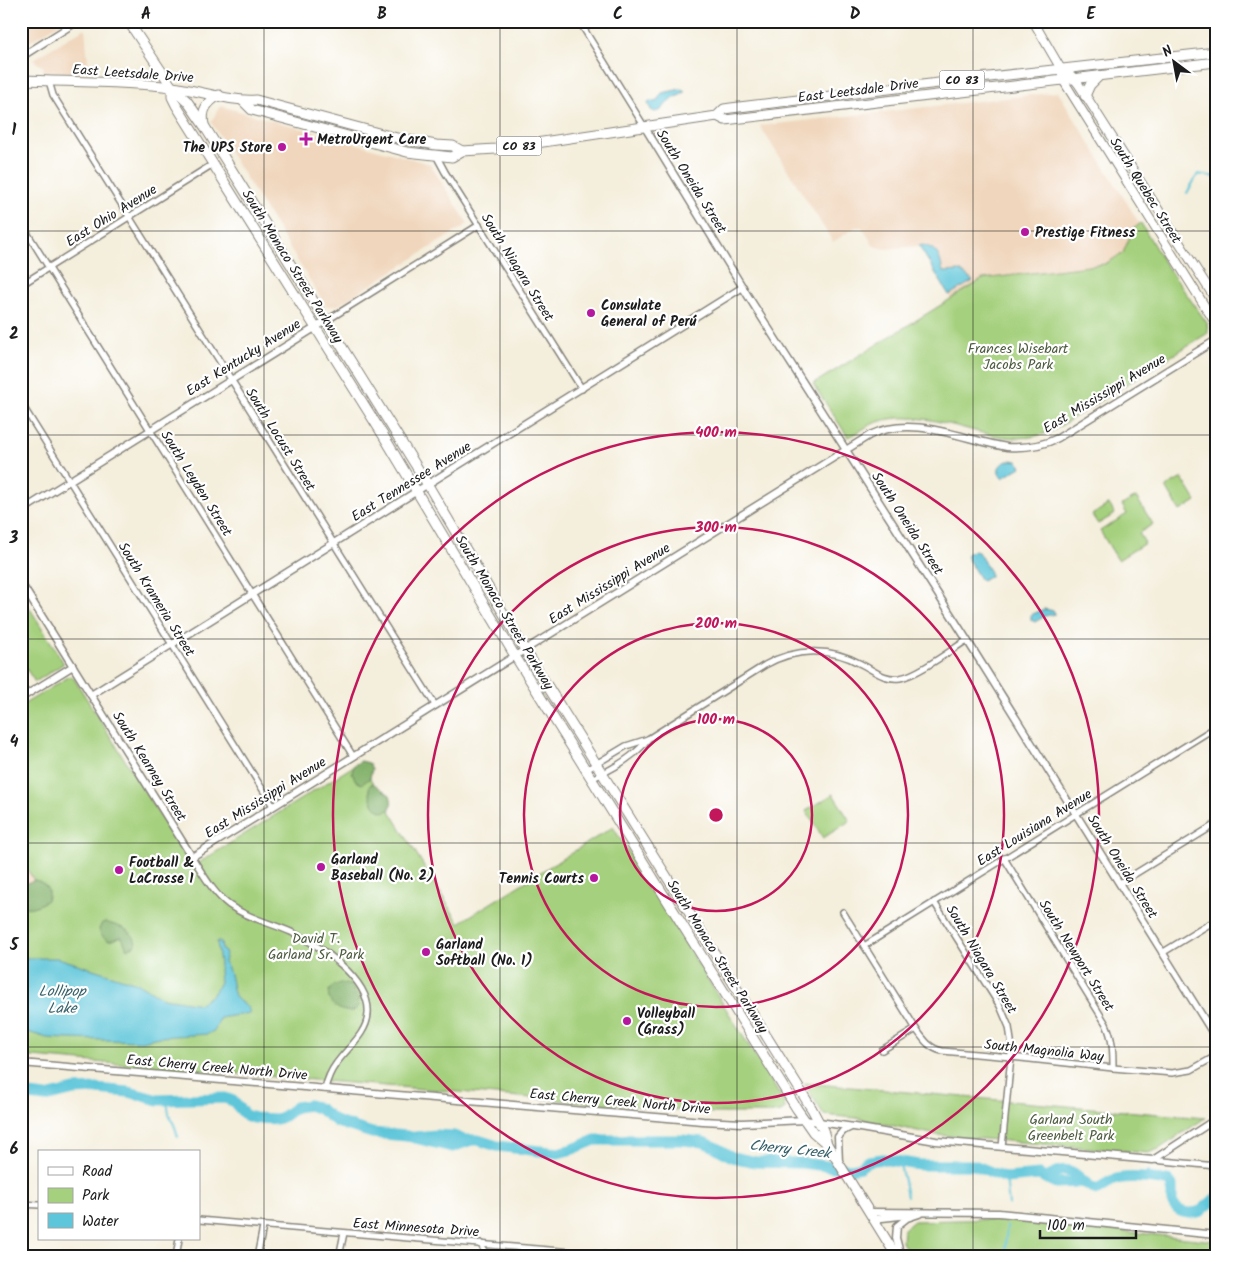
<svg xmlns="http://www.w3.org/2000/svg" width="1237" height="1278" viewBox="0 0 1237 1278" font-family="Kalam,sans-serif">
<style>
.built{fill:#f0d6bc}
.green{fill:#a5d07d;stroke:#60764c}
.forest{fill:#84b26c;stroke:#506744}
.water{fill:#5ec6da;stroke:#3d717b}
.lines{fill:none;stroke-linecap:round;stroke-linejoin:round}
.stream{stroke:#5ec6da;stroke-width:2}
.river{stroke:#5ec6da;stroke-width:11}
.minor-casing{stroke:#88857c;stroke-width:8}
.tertiary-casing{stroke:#88857c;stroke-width:9}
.secondary-casing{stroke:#88857c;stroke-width:10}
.primary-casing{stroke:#88857c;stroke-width:11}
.minor{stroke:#fff;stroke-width:5}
.tertiary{stroke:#fff;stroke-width:6}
.secondary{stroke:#fff;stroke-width:8}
.primary{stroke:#fff;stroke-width:9}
.grid{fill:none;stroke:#1c1c1c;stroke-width:1;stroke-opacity:0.55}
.ring{fill:none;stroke:#c2185b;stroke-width:2.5}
.poi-dot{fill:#b5179e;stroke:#fff;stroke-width:2}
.labels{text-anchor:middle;stroke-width:4.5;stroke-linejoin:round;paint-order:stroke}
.shield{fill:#fff;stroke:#606060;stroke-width:1}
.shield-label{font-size:12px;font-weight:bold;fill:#1c1c1c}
.street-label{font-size:14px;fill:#1c1c1c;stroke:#fff}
.poi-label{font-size:14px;font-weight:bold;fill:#1c1c1c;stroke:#fff;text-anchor:start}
.park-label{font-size:14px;fill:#4c5b3e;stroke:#fff}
.water-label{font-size:15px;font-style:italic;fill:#366068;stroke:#fff}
.centre{fill:#c2185b;stroke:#fff;stroke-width:2.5}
.ring-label{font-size:15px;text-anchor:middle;font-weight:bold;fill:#c2185b;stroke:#fff;stroke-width:4.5;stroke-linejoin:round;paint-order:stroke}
.neatline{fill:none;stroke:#1c1c1c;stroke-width:2}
.grid-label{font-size:16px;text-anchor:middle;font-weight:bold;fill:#1c1c1c}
</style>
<rect width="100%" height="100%" fill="#fff"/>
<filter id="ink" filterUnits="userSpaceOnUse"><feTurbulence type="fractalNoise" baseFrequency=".02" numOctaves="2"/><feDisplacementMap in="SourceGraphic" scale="10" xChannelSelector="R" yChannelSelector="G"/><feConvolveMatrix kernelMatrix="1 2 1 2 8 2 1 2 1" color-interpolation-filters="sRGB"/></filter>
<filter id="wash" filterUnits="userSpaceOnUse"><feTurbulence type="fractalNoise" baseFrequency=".0096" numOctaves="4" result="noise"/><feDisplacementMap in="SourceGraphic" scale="20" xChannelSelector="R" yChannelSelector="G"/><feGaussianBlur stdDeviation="1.12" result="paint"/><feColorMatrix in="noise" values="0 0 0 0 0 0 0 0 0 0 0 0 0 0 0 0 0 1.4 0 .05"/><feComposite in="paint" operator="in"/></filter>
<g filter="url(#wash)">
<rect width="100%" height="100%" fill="#f4eedc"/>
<g class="built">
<polygon points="21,21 63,21 21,47"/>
<polygon points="85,28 89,73 43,71 44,67 38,64 34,59"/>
<polygon points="1058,92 1140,224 1132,229 1123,253 1105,264 983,279 951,298 919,246 885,249 874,246 862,227 856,227 833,242 760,126"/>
<polygon points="220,106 430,164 468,224 337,306 326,306 211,122"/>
<polygon points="21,859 34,880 21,888"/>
</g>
<g class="green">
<path d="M1141,223L1163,261L1207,323L1208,333L1054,430C1006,453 957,418 909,418C895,417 880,420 868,426C861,430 855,435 848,437L813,384L983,279L1105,264L1123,253L1133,229Z"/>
<polygon points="1182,478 1196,501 1180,511 1166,487"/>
<polygon points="1136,497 1153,524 1139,533 1145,543 1118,560 1100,531 1127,514 1122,505"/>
<polygon points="1109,504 1115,514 1098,524 1092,515"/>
<polygon points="21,594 63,662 63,664 35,682 21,661"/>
<polygon points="70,676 73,677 192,867 360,762 459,923 613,827 784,1102 785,1109 781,1112 772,1113 715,1113 21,1056 21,888 34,880 21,859 21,706"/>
<polygon points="833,794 850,821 823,838 806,811"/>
<polygon points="804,1083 1205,1118 1159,1149 1148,1153 937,1135 856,1118 824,1115"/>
<polygon points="1000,1219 1216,1241 1216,1257 911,1257 902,1242 903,1230 914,1221"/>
</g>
<g class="forest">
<polygon points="361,761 369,763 372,769 370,778 362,784 356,781 352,773 354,765"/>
<path d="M371,784H374L390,795C398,818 371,819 369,787Z"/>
<path d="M35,880C45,883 51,889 47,900C40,905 30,910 21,906V885Z"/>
<path d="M105,922C117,926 135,929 136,945L127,949L122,937C117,936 113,942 107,940L101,935L99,929L102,923Z"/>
<path d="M341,983L350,985L358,998L359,1006L354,1011C334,1015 315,989 341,983Z"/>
</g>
<g class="water">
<polygon points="681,89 684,90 684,93 670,100 661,110 655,112 651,110 648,103 649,101 656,102 662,93"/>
<path d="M923,245C939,249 940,258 943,272L960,271L973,281L949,295L919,246Z"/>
<path d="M1011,460L1018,461L1021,467L1002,478C995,468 1000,463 1011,460Z"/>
<polygon points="975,550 978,552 990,572 990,576 982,581 980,579 966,556 968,553"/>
<polygon points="1044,609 1054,611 1055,614 1045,616 1035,622 1031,620 1031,615"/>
<path d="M217,942H221L222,950L226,953L224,962C232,971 231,985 235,996C239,1004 247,1002 250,1013L220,1018L215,1030L208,1034L159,1037L142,1041L68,1039L47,1038L21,1030V958H58L137,983L163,998L200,1004L214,993L220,982L219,969L220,964Z"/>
</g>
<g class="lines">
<g class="stream">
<polyline points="1187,193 1198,174 1216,177"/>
<polyline points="167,1101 169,1114 175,1127 178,1137"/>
<polyline points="899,1161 904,1181 907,1197"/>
<polyline points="1006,1178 1009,1205"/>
<polyline points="1142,1178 1148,1171"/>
<polyline points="1007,1257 1005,1249 1007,1226"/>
</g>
<g class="river">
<polyline points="21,1094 46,1097 74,1090 96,1089 129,1092 158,1100 225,1098 233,1101 245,1115 254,1118 277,1119 284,1116 296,1107 309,1105 320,1109 337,1122 372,1133 407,1136 452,1147 471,1140"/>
<polyline points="415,1137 436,1135 454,1136 464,1140 478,1140 497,1146 558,1153 573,1149 595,1140 682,1140 703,1142 715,1147 732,1157 756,1162 802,1163 851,1169 860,1167 868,1161 883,1159 919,1165 974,1165 1006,1178 1039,1175 1056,1183 1079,1182 1087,1184"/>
<path d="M1047,1179C1050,1177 1053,1173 1057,1172C1076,1164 1082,1186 1097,1190C1103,1188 1105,1184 1111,1181C1125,1174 1153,1179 1169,1181L1172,1185V1202C1177,1213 1189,1215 1201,1211L1216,1198"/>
</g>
</g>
</g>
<g filter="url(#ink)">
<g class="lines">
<defs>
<g id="minor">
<polyline points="579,21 644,126"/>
<polyline points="49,81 53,95 435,705"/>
<polyline points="439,156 438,159 445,172 582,389"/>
<polyline points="21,223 353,756"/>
<polyline points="21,285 213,164"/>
<polyline points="326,321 479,225"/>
<polyline points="21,403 273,806"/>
<path d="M586,770L626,746L648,739L765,665C795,648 831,647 861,664C875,671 884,680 900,678C918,675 951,650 967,640"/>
<path d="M591,779C611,770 635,757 648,739"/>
<path d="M192,857C203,874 213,893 229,905C247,918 271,923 291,932C319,945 371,979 368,1014C367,1034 346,1049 336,1064C330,1072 327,1080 325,1089"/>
<path d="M1004,858L1106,1024C1113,1039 1113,1052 1113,1068"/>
<polyline points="1120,883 1216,824"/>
<polyline points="934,902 1000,1006 1009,1027 1012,1047 1002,1147"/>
<path d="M843,912L916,1029C924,1040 929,1048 942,1051L1011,1057L1113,1068L1172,1073L1191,1070L1216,1056"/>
<polyline points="864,946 1216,727"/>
<polyline points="1162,953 1216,920"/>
<polyline points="882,1050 916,1029"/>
<polyline points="1153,1160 1216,1166"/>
<polyline points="21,1204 39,1205"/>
<polyline points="199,1220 631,1257"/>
<polyline points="480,1243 488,1257"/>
<polyline points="176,1257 179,1239"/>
<polyline points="257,1257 263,1227"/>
<polyline points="339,1257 344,1233"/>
</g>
<g id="tertiary">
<polyline points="21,57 78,21"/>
<polyline points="644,126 748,296 967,640 1216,1038"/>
<polyline points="21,511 326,321"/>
<path d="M21,583L192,857L870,435C914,414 963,440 1007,447C1025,448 1042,446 1058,438L1216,340"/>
<polyline points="91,695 743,287"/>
<polyline points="21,698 73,666"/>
<polyline points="21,1063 703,1121 742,1123 805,1120 854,1127 936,1141 1153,1160 1216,1119"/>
<polyline points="839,1163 838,1137 843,1131 851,1127"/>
<polyline points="869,1212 999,1213 1216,1235"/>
<polyline points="873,1219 909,1215"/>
<polyline points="901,1257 896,1238 897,1226 907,1218 919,1214"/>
</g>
<g id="secondary">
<polyline points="1033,21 1061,69 1063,80 1216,324"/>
<polyline points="1061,69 1072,76 1079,85 1216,300"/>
</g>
<g id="primary">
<polyline points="128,21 172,87 187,101 205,127 428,485 525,650 812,1109 823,1130 827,1144 897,1257"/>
<path d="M21,80C71,82 122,81 172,87C199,90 229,102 256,100L397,138L436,145L453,146L462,151"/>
<polyline points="172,87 172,97 176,105 383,435 515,656 797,1109 813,1132 827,1144"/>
<polyline points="1085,96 1090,85 1099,76"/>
<polyline points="243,101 252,110 407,152 452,157 462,151 496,149 717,116 724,109 731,108 980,78 1216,52"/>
<polyline points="717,116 725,120 1216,62"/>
<path d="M204,125C201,109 207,103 219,95"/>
</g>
</defs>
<use href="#minor" class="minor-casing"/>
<use href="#tertiary" class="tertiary-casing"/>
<use href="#secondary" class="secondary-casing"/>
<use href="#primary" class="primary-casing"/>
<use href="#minor" class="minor"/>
<use href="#tertiary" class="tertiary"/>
<use href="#secondary" class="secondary"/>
<use href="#primary" class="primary"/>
</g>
</g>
<path class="grid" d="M264,21V1257M500,21V1257M737,21V1257M973,21V1257M21,231H1216M21,435H1216M21,639H1216M21,843H1216M21,1047H1216"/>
<g class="ring">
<circle cx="716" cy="815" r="96"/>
<circle cx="716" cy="815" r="192"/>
<circle cx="716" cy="815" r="288"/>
<circle cx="716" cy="815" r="383"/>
</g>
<g class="poi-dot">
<path d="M303.5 131.5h5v5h5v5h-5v5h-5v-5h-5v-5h5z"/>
<circle cx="282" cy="147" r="5"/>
<circle cx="1025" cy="232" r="5"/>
<circle cx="591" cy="313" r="5"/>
<circle cx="321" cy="867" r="5"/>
<circle cx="119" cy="870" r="5"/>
<circle cx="594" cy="878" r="5"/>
<circle cx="426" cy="952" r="5"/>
<circle cx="627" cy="1021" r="5"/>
</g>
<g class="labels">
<g class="shield">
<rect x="939.5" y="70.5" width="45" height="19" rx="4"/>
<rect x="496.5" y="136.5" width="45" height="19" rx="4"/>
</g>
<g class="shield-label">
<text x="962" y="84">CO 83</text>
<text x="519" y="150">CO 83</text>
</g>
<g class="street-label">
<text transform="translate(133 73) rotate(4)" y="5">East Leetsdale Drive</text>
<text transform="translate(858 90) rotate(-7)" y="5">East Leetsdale Drive</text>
<text transform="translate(692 181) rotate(58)" y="5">South Oneida Street</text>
<text transform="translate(1146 190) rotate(58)" y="5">South Quebec Street</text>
<text transform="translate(111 215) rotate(-32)" y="5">East Ohio Avenue</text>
<text transform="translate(293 266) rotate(58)" y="5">South Monaco Street Parkway</text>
<text transform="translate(518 267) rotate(58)" y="5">South Niagara Street</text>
<text transform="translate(243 357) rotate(-32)" y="5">East Kentucky Avenue</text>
<text transform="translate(1104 393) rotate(-31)" y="5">East Mississippi Avenue</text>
<text transform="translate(281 439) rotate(58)" y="5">South Locust Street</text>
<text transform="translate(411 481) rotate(-32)" y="5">East Tennessee Avenue</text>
<text transform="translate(197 483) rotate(58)" y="5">South Leyden Street</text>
<text transform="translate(908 523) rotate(57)" y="5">South Oneida Street</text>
<text transform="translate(609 583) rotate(-32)" y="5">East Mississippi Avenue</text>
<text transform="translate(157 599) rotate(58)" y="5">South Krameria Street</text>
<text transform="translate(505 612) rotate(59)" y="5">South Monaco Street Parkway</text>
<text transform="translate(150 766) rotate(58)" y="5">South Kearney Street</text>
<text transform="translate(265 797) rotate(-32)" y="5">East Mississippi Avenue</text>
<text transform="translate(1034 827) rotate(-32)" y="5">East Louisiana Avenue</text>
<text transform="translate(1123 866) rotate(58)" y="5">South Oneida Street</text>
<text transform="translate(1077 955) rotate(58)" y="5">South Newport Street</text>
<text transform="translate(718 956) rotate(58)" y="5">South Monaco Street Parkway</text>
<text transform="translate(982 959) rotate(59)" y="5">South Niagara Street</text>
<text transform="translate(1044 1050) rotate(6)" y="5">South Magnolia Way</text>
<text transform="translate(217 1067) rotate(5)" y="5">East Cherry Creek North Drive</text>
<text transform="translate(620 1101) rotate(5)" y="5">East Cherry Creek North Drive</text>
<text transform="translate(416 1227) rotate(4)" y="5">East Minnesota Drive</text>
</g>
<g class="poi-label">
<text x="317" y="144">MetroUrgent Care</text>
<text x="272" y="152" text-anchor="end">The UPS Store</text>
<text x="1035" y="237">Prestige Fitness</text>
<text x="601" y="310">Consulate<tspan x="601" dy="16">General of Perú</tspan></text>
<text x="331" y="864">Garland<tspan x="331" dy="16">Baseball (No. 2)</tspan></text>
<text x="129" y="867">Football &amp;<tspan x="129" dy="16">LaCrosse 1</tspan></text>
<text x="584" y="883" text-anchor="end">Tennis Courts</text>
<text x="436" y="949">Garland<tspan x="436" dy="16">Softball (No. 1)</tspan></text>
<text x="637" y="1018">Volleyball<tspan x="637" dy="16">(Grass)</tspan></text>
</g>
<g class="park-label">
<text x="1018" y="353">Frances Wisebart<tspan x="1018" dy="16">Jacobs Park</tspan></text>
<text x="316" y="943">David T.<tspan x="316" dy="16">Garland Sr. Park</tspan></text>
<text x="1071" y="1124">Garland South<tspan x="1071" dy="16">Greenbelt Park</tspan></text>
</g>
<g class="water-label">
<text x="62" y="996">Lollipop<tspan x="62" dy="17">Lake</tspan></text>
<text transform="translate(790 1149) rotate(6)" y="5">Cherry Creek</text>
</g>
</g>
<circle cx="716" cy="815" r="8" class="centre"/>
<g class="ring-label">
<text x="716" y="437">400 m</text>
<text x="716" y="532">300 m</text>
<text x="716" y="628">200 m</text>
<text x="716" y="724">100 m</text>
</g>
<rect width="1237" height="1278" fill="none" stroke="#fff" stroke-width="55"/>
<rect x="38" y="1150" width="162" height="90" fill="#ffffff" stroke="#a4a4a4"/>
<rect x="48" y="1167" width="25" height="8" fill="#ffffff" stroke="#a4a4a4"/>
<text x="82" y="1176" font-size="15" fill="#1c1c1c">Road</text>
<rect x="48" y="1188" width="25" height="15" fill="#a5d07d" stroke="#a4a4a4"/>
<text x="82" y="1200" font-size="15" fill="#1c1c1c">Park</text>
<rect x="48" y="1213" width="25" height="15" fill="#5ec6da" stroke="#a4a4a4"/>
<text x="82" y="1226" font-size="15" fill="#1c1c1c">Water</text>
<g transform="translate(1174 62) rotate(328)" stroke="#ffffff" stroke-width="4" paint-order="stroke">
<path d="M0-4L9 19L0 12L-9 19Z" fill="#1c1c1c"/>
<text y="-8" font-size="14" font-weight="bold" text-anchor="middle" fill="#1c1c1c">N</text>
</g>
<path d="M1040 1230v8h96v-8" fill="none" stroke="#1c1c1c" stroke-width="2.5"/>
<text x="1047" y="1230" font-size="15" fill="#1c1c1c" stroke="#ffffff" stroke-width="4" paint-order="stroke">100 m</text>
<rect x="28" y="28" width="1182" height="1222" class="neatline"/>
<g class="grid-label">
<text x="146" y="19">A</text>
<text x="382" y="19">B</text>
<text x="618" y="19">C</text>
<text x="855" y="19">D</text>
<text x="1091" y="19">E</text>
<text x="14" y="135">1</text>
<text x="14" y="339">2</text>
<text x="14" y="543">3</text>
<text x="14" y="747">4</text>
<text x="14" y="950">5</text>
<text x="14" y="1154">6</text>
</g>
</svg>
